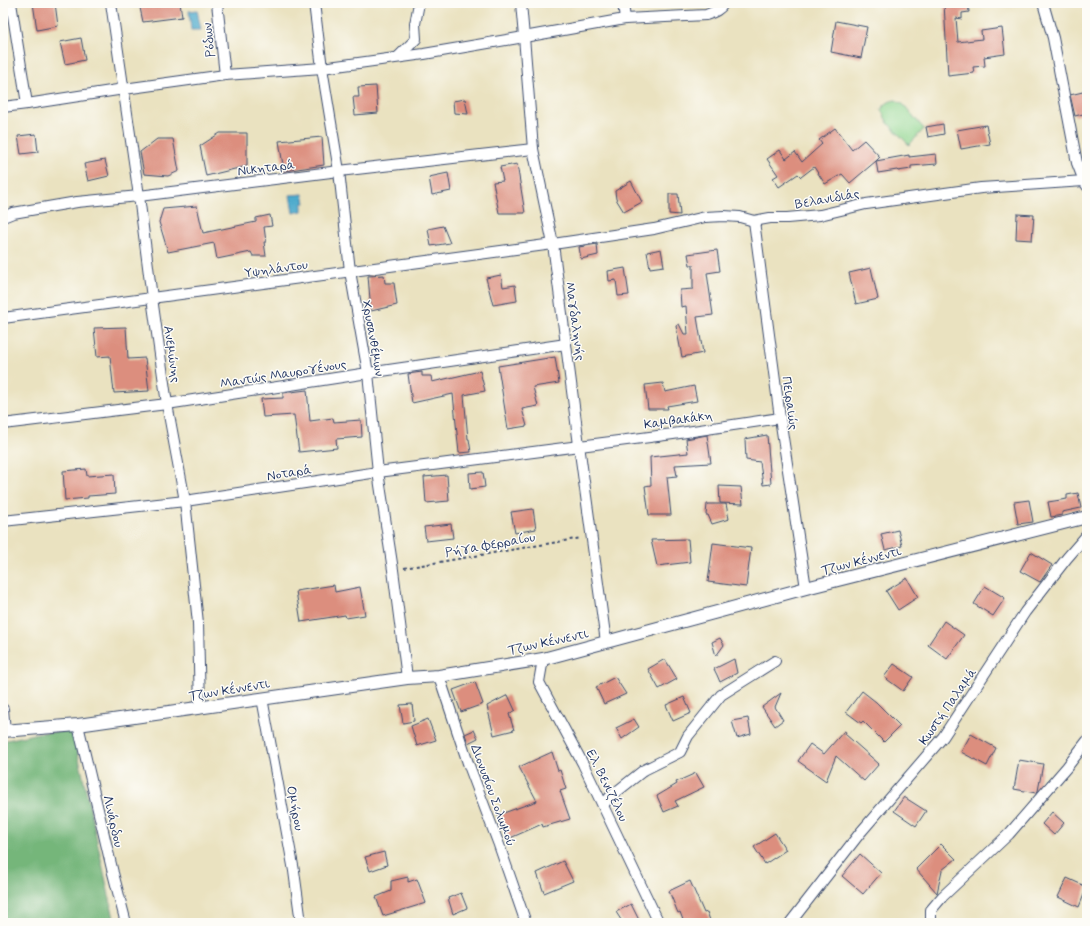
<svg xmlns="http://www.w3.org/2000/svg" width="1090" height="926" viewBox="0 0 1090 926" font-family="Mynerve,sans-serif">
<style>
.green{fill:#90d58f;stroke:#568276}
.forest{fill:#74b67a;stroke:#48726c}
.water{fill:#4daacc;stroke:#346c95}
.building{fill:#dc8e7e}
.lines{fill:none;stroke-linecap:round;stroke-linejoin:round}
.minor-casing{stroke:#3a4a6d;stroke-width:12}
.tertiary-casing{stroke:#3a4a6d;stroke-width:14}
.path{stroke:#3a4a6d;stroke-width:2;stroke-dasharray:3 3;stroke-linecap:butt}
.minor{stroke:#fff;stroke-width:10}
.tertiary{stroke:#fff;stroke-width:12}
.labels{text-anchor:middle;stroke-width:3;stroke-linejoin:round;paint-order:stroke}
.street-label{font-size:13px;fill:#1b2f5e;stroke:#fdfcf7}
</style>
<rect width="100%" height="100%" fill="#fdfcf7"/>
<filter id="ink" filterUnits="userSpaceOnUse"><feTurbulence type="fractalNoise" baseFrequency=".025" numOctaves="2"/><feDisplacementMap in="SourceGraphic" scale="8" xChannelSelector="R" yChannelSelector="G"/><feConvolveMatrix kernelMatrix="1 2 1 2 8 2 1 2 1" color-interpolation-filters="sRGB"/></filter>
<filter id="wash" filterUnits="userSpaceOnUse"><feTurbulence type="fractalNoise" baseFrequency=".012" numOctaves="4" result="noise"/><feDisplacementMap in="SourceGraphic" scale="16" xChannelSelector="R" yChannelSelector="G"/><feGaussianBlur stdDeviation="0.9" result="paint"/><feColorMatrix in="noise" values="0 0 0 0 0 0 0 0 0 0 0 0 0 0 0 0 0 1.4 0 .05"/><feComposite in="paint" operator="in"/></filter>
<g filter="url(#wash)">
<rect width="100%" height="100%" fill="#eae2c0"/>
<path class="green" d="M896,100L904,105L924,129L909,145L888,123L881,110C885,104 888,101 896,100Z"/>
<polygon class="forest" points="73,731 115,923 3,923 3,741 38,733"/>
<g class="water">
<polygon points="197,10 201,30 191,30 189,11"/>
<polygon points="303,194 305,203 302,204 302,211 293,213 290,195"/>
</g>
<g id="blocks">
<g class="building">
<polygon points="33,3 55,3 58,26 37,30"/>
<polygon points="139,3 180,3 182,17 143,22"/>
<polygon points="944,3 968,3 969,12 962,13 962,19 956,18 958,42 982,39 981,31 1002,28 1005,54 984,57 985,66 973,67 974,73 948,76"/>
<polygon points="836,21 867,27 861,58 831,52"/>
<polygon points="81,38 85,60 65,64 60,42"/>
<polygon points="376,86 378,113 355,115 353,97 359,97 358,87"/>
<polygon points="1087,91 1087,113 1075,116 1070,95"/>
<polygon points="465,99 468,114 454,113 453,101"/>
<polygon points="943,124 944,134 928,137 926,127"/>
<polygon points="986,125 990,144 961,149 957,130"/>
<polygon points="835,128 852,150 864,140 880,157 876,161 909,155 909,157 936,154 937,164 911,166 911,169 898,171 897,170 878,173 876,161 850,183 842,174 825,184 814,167 801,177 798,174 779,187 773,178 778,175 767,159 780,150 786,159 795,152 802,162 822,144 819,140"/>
<polygon points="220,133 247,133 247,166 206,176 200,146"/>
<polygon points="36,134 38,152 21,154 18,136"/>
<polygon points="322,137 324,165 284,171 279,141"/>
<polygon points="157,139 173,139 179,171 168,176 144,174 140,152"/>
<polygon points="105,160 109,176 88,181 84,164"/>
<polygon points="517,164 525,213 499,213 493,182 503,181 500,167"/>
<polygon points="448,173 451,191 432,195 429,177"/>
<polygon points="631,181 642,202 624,212 616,199 615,191"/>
<polygon points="669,194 678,194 680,215 669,214"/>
<polygon points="197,206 203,233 256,222 256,218 270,215 272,226 264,227 266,242 264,242 266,256 253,256 251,252 217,259 214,243 168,252 159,222 163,209"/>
<polygon points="1017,214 1034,215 1032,240 1016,239"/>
<polygon points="443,226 450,243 431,246 428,229"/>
<polygon points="597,244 598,255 581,259 579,247"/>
<polygon points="661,249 664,266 650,268 647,252"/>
<polygon points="717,250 720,271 707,273 713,315 697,317 703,353 682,357 676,326 679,324 684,334 688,334 686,306 681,307 680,290 693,289 693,265 690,265 688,254"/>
<polygon points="625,268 629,295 618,296 616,280 609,281 608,271"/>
<polygon points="871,268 878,299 856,304 849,273"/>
<polygon points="384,275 385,283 394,283 397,305 371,311 368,276"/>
<polygon points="501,275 503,287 515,285 517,301 493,305 486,278"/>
<polygon points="126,327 128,359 145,358 149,391 114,393 110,356 97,357 94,328"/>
<polygon points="555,357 559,383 533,387 538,406 522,409 527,426 508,429 498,366"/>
<polygon points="480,371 485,391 464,395 468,439 469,439 471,452 459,453 453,394 412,403 408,374 422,372 422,376 431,376 432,382"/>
<polygon points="663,383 665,392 694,386 697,401 667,406 668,409 648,409 645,385"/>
<polygon points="307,390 310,421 333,418 334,422 361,420 362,437 336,439 337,448 299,452 294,415 263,417 261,399 283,398 283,393"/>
<polygon points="707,435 711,463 675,465 677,476 667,477 671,515 649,515 645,486 651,485 650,457 688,453 686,439"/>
<polygon points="767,435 771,484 763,485 760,462 746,460 745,439"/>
<polygon points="86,469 87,476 114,474 115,494 88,496 88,498 65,500 63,471"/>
<polygon points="483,472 485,487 470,489 469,473"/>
<polygon points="447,475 449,501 426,503 424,477"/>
<polygon points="719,486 741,487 743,504 720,503"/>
<polygon points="1078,493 1081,508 1062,512 1062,515 1051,517 1048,502 1067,499 1067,495"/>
<polygon points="1029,500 1033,522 1018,524 1014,502"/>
<polygon points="707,504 726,504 729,519 712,524 708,515 706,515"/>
<polygon points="533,509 536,529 515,533 511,512"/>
<polygon points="451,524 453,538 426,541 424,527"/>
<polygon points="898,530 902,546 885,550 881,534"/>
<polygon points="688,539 690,562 657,566 651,540"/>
<polygon points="713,543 751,548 746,587 708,582"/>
<polygon points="1031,552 1052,565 1040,582 1020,571"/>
<polygon points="907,578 918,597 898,610 886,591"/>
<polygon points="334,585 335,592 360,587 365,615 346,618 345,615 301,622 296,591"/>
<polygon points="985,586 1005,598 993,616 974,604"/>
<polygon points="944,621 964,635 947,659 928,645"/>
<polygon points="720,638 724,645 716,656 712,642"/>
<polygon points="665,659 677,679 659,689 648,669"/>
<polygon points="734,659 737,673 720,682 717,675 714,669"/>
<polygon points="894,664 913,677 903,691 884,677"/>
<polygon points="615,677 626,694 604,704 596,687"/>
<polygon points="475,682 483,704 461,712 453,690"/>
<polygon points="862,691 876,702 900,726 884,742 863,721 861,723 846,712"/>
<polygon points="781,693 775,707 783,720 775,726 762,707"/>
<polygon points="508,695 515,710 509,714 514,730 494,735 487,706"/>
<polygon points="684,697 691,713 673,721 666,705"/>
<polygon points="412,704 414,721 403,723 400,705"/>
<polygon points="748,718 751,734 737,738 732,721"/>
<polygon points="428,719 436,740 417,746 411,726"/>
<polygon points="634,719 639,727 622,739 616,728"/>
<polygon points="474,730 478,738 468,743 465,734"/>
<polygon points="844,731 846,732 845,734 879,764 864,781 836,756 826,781 798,761 810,744 824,754"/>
<polygon points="971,734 996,748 987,766 961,752"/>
<polygon points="552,752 558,771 560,770 566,789 560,791 570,819 543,827 542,824 508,839 498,815 537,801 519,767"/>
<polygon points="1019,760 1043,764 1038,791 1036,793 1014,789"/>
<polygon points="696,773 704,787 675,801 678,806 664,812 657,796 677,784 676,782"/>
<polygon points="904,797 926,811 916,826 894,811"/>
<polygon points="1052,812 1064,823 1054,835 1042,824"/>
<polygon points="775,833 786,850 765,864 754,847"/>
<polygon points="941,844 956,859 942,870 937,893 916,869"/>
<polygon points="384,852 387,865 370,871 365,857"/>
<polygon points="860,854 881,873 863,894 842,876"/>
<polygon points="563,861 573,881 544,893 537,873"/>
<polygon points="408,877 408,882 417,879 426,903 383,916 376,897 391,891 391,881"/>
<polygon points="1067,878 1087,887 1079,907 1058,897"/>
<polygon points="690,881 704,913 707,912 711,923 679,923 679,922 683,920 680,912 678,913 669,891"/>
<polygon points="461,893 467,908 453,914 448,898"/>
<polygon points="631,904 639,920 631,923 623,923 616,912"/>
</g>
</g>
</g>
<g filter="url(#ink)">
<use href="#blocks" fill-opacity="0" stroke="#3a4a6d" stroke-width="1"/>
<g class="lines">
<defs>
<g id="minor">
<polyline points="11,3 27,104"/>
<polyline points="111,3 139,196 152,298 167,404 185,501 198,623 200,708"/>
<polyline points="217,3 225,75"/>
<polyline points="314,3 322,68 339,171 350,271 368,373 378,472 393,570 407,678"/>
<polyline points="521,3 524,37 533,149 553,244 579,445 606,642"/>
<polyline points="623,3 625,19"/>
<polyline points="1043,3 1053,38 1077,163 1084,181"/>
<polyline points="398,57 416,39 415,24 419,3"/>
<path d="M3,107L27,104L124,89L225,75L322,68L424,54L524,37L625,19L706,15C714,12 720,10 724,3"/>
<polyline points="3,217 13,213 77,202 139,196 339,171 533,149"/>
<polyline points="754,221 780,418 806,588"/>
<polyline points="3,318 553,244 654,229 705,217 724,216 740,217 754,221 770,218 787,218 820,215 866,204 981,188 1084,181 1087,186"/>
<polyline points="3,424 167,404 368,373 566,344"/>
<polyline points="3,521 185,501 378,472 673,434 780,418"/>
<polyline points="543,659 539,682 583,764 659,923"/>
<polyline points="439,676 468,763 499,845 526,923"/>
<polyline points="262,698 294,871 301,923"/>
<polyline points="3,709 5,731"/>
<polyline points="78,725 113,873 126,923"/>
<polyline points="603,805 610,797 644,770 680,752 688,736 721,695 775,661"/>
<polyline points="790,923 860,833 943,737 1025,612 1067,558 1087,535"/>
<polyline points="931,923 931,910 942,897 1009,834 1067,767 1087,741"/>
</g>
<polyline id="tertiary" points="3,731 78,725 407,678 439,676 543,659 806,588 1087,517"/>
</defs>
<use href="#minor" class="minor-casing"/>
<use href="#tertiary" class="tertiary-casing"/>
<polyline class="path" points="404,568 581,538"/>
<use href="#minor" class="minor"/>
<use href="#tertiary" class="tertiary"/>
</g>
</g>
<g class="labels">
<g class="street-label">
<text transform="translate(208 40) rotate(-96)" y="5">Ρόδων</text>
<text transform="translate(266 167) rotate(-7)" y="5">Νικηταρά</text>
<text transform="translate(827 198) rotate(-10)" y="5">Βελανιδιάς</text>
<text transform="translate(276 268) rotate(-8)" y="5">Υψηλάντου</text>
<text transform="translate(576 321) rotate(82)" y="5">Μαγδαληνής</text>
<text transform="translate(374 338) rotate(80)" y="5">Χρυσανθέμων</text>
<text transform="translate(173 354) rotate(82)" y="5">Ανεμώνης</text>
<text transform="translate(283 373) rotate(-9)" y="5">Μαντώς Μαυρογένους</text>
<text transform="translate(791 403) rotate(82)" y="5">Πειραιώς</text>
<text transform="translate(678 419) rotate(-8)" y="5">Καμβακάκη</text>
<text transform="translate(289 472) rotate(-9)" y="5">Νοταρά</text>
<text transform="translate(490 544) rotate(-10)" y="5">Ρήγα Φερραίου</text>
<text transform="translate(861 560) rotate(-14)" y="5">Τζων Κέννεντι</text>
<text transform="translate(548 641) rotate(-12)" y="5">Τζων Κέννεντι</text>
<text transform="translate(229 689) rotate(-9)" y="5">Τζων Κέννεντι</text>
<text transform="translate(947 706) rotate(-55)" y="5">Κωστή Παλαμά</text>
<text transform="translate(608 785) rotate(64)" y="5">Ελ. Βενιζέλου</text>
<text transform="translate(494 795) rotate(70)" y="5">Διονυσίου Σολωμού</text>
<text transform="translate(296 808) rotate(79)" y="5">Ομήρου</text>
<text transform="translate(114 821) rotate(77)" y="5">Λινάρδου</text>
</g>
</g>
<rect width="1090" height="926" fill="none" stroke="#fdfcf7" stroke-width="16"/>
</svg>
